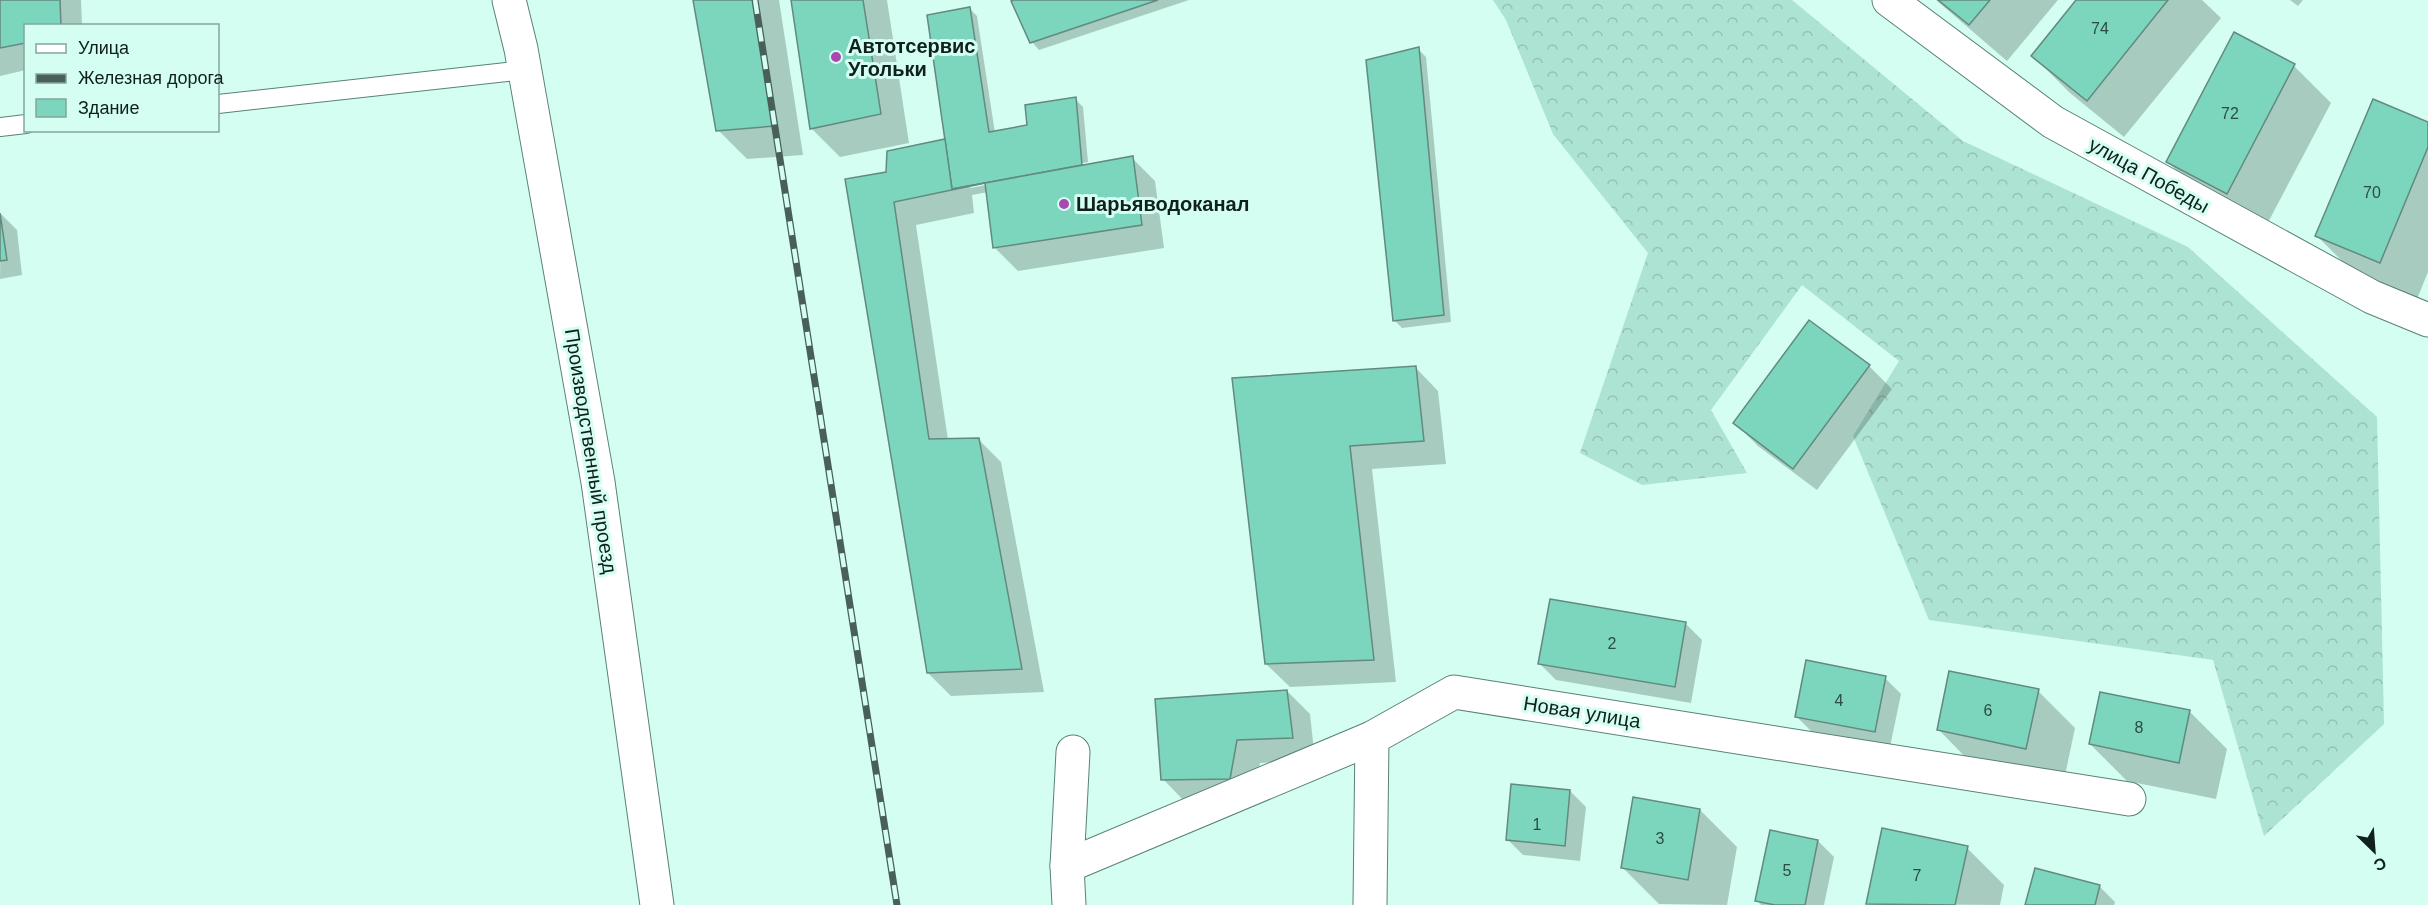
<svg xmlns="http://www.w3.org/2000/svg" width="2428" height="905" viewBox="0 0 2428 905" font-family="Arial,sans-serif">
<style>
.forest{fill:url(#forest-crowns)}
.shadow{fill:#0003}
.building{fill:#7cd5bd;stroke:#628a7f;stroke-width:1.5}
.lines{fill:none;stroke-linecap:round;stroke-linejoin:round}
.service-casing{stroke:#5a8176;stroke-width:20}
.minor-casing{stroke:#5a8176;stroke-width:35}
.service{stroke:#fff;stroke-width:18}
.minor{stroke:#fff;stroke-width:33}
.rail-casing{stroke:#486059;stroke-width:7}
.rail{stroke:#d3fef1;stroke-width:4.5;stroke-dasharray:14;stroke-linecap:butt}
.poi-dot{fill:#aa48b0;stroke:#d3fef1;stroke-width:2}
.labels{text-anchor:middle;stroke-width:6;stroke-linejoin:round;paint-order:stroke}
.number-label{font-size:16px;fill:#2b4d44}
.poi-label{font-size:20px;font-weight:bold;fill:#10201c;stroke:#d3fef1;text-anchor:start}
.street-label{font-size:20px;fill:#10201c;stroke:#d3fef1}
</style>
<defs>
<pattern id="forest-crowns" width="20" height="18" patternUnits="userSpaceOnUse" patternTransform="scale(1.5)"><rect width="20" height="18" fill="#ade3d3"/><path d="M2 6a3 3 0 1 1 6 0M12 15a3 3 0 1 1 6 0" fill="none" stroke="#94c2b5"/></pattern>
</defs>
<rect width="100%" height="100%" fill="#d3fef1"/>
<polygon class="forest" points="1493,0 1792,0 1963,141 2188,247 2377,417 2384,724 2264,836 2213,660 1929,620 1853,436 1899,361 1802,285 1711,410 1747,473 1642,485 1580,453 1648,253 1553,134 1506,20"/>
<g class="shadow">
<polygon points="0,0 81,0 82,26 26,26 26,70 0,76"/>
<polygon points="695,0 779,0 803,155 747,159 718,130"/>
<polygon points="792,0 887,0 909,143 840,157 811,128"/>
<polygon points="1018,0 1189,0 1039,50 1032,42"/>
<polygon points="1936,0 2058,0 2007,61"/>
<polygon points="2078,0 2202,0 2221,18 2124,137 2070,93 2033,56"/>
<polygon points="2290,0 2303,0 2298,6"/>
<polygon points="970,9 977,16 995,133 1029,126 1075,99 1083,107 1088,162 970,184 970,188 1132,158 1155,181 1164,248 1018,271 995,248 988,192 972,195 974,213 916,225 948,440 978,439 1001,462 1044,692 951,696 928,673 888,173 947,143"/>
<polygon points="2235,34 2294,66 2331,103 2264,230 2205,199 2168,162"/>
<polygon points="1418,49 1426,57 1451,322 1402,328 1394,320"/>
<polygon points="2428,123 2428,272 2417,299 2354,273 2317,236"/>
<polygon points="1,214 17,230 22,275 0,279"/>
<polygon points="1810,322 1869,366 1892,389 1817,490 1758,446 1735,423"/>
<polygon points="1415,367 1438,391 1446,464 1372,469 1396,682 1290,687 1266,664 1234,379"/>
<polygon points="1551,601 1686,624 1702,640 1691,703 1556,680 1540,664"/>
<polygon points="1885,678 1901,694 1890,747 1812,732 1796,716"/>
<polygon points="1287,691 1310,714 1315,760 1260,763 1253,802 1186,803 1163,779"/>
<polygon points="2038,691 2075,728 2063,785 1975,767 1938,729"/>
<polygon points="2190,712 2227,749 2216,799 2127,781 2090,744"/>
<polygon points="1570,791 1586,807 1580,861 1523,855 1507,839"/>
<polygon points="1700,810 1737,847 1727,905 1659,904 1622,867"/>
<polygon points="1818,841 1834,857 1824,905 1761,905 1757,900"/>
<polygon points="1967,848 2004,885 2000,905 1867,904"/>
<polygon points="2099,886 2115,902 2114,905 2027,905"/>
</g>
<g class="building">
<polygon points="0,0 60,0 61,26 26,26 26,43 0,48"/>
<polygon points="693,0 755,0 775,126 716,131"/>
<polygon points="791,0 863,0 881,114 810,129"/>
<polygon points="1014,0 1158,0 1030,43 1011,1"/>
<polygon points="1938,0 1990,0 1969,25"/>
<polygon points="2076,0 2168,0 2087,101 2031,56"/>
<polygon points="970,7 989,132 1027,125 1025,105 1076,97 1082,165 952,189 927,15"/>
<polygon points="2234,32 2295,64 2227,194 2166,162"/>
<polygon points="1419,47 1444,315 1393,321 1366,60"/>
<polygon points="2373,99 2428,122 2428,147 2380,263 2315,236"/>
<polygon points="945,139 952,189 985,183 894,202 929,439 979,438 1022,669 927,673 845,179 886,172 887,151"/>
<polygon points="1133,156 1142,225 993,248 985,183"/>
<polygon points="0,213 7,260 0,261"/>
<polygon points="1809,320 1870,365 1793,469 1733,423"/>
<polygon points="1416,366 1424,441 1350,446 1374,660 1265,664 1232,378"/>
<polygon points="1550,599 1686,622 1675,687 1538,664"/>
<polygon points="1806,660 1886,676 1875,732 1795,717"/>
<polygon points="1949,671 2039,689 2026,749 1937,730"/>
<polygon points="1287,690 1293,738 1237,740 1230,779 1161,780 1155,699"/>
<polygon points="2100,692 2190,710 2179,763 2089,744"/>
<polygon points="1511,784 1570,790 1565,846 1506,840"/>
<polygon points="1633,797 1700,809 1688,880 1621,868"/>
<polygon points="1882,828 1968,846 1955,905 1866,904"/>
<polygon points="1770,830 1818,840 1805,905 1775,905 1755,901"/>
<polygon points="2035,868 2100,885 2095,905 2025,905"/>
</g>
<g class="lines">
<defs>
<g id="service">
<polyline points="218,104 525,70"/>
<polyline points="0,127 26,124"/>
</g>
<g id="minor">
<polyline points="509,0 521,49 598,482 657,905"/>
<polyline points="1889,0 2053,122 2372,297 2428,320"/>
<polyline points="1067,866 1372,738 1454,692 2129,799"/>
<polyline points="1069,905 1067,866 1073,752"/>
<polyline points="1370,905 1372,738"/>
</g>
</defs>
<use href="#service" class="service-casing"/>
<use href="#minor" class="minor-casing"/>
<use href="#service" class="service"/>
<use href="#minor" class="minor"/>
<defs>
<polyline id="rail" points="755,0 897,905"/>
</defs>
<use href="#rail" class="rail-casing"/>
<use href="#rail" class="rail"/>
</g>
<g class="poi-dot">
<circle cx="836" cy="57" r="6"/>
<circle cx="1064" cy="204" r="6"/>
</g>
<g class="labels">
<g class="number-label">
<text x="2100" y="34">74</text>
<text x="2230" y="119">72</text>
<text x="2372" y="198">70</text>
<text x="1612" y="649">2</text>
<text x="1839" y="706">4</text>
<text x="1988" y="716">6</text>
<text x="2139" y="733">8</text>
<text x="1537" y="830">1</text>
<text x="1660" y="844">3</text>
<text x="1787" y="876">5</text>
<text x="1917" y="881">7</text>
</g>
<g class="poi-label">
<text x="848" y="53">Автотсервис<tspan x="848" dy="23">Угольки</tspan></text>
<text x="1076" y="211">Шарьяводоканал</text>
</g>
<g class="street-label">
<text transform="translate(2149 175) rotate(29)" y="7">улица Победы</text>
<text transform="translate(591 451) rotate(81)" y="7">Производственный проезд</text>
<text transform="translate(1582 712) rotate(9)" y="7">Новая улица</text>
</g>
</g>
<rect x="24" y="24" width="195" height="108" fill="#d3fef1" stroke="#85a59c" stroke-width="1.5"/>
<rect x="36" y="44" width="30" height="9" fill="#ffffff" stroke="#85a59c" stroke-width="1.5"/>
<text x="78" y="54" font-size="18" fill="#10201c">Улица</text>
<rect x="36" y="74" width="30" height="9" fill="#486059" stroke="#85a59c" stroke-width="1.5"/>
<text x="78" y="84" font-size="18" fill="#10201c">Железная дорога</text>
<rect x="36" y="99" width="30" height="18" fill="#7cd5bd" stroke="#85a59c" stroke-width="1.5"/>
<text x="78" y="114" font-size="18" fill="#10201c">Здание</text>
<g transform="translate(2374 851) rotate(155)" stroke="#d3fef1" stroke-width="4.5" paint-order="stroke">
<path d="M0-4.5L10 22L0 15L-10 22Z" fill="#10201c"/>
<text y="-9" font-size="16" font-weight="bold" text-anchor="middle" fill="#10201c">С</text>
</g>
</svg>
